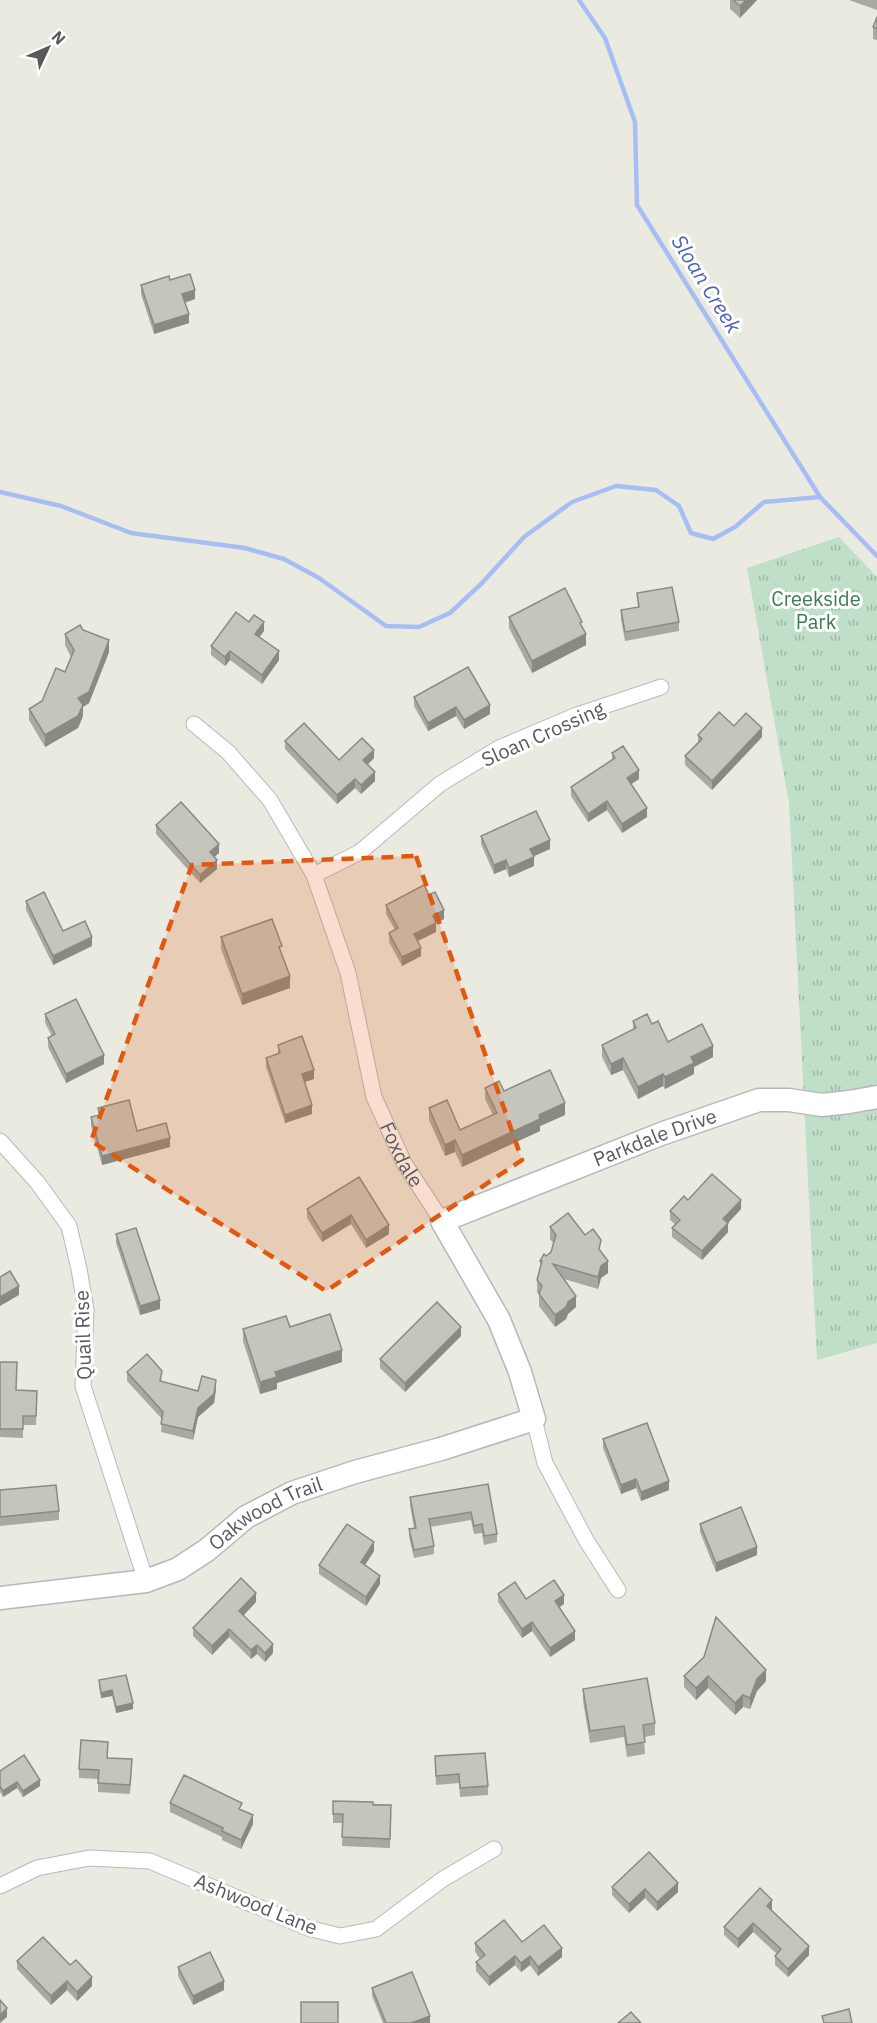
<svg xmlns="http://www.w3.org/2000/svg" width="877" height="2023" viewBox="0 0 877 2023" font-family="'IBM Plex Sans',sans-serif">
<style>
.park{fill:url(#park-tufts)}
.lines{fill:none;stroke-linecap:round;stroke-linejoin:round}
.stream{stroke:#a6bef4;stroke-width:4.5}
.street-casing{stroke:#b8b8be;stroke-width:17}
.secondary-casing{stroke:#b6b7bd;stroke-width:25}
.street{stroke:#fff;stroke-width:15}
.secondary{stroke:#fff;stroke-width:22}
.wall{fill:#a9a9a3}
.shaded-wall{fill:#8a8a84}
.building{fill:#c5c5bd;stroke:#8a8a84;stroke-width:1.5}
.marked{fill:#e15910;fill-opacity:0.2;stroke:#e15910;stroke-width:4.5;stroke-dasharray:12 8;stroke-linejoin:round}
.labels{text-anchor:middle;stroke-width:6;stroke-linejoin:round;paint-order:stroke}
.park-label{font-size:20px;fill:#3d7b50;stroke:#fff}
.street-label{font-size:20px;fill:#595a5f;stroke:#fff}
.water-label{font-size:21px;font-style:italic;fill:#4d64b3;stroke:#fff}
</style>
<defs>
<pattern id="park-tufts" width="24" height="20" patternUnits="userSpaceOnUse" patternTransform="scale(1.5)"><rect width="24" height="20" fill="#bfdfc8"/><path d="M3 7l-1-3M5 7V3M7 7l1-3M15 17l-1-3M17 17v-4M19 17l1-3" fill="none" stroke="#9eb8a6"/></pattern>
</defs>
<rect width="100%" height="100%" fill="#eaeae0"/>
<polygon class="park" points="839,537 877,577 877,1343 817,1360 789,803 747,568"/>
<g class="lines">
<g class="stream">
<polyline points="579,0 605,38 635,122 637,205 820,497 877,556"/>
<polyline points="0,492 61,506 131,533 245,548 284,559 319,578 386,626 419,627 450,613 481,584 524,537 572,502 616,486 656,490 679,506 691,533 713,539 735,527 764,502 820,497"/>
</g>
<defs>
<g id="street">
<path id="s1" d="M194,724L228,752L270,800L314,875L348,973L374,1097L404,1163L442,1221"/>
<polyline points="314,875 360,852 440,784 499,748 577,715 661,687"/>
<polyline points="0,1141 37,1182 69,1226 79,1269 86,1310 83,1386 146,1581"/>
<polyline points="534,1419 545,1463 586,1540 618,1590"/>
<polyline points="0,1886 37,1868 89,1858 150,1861 308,1928 340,1936 376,1929 443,1879 494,1849"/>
</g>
<g id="secondary">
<path id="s2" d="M0,1598L146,1581L178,1569L207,1550L246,1517L292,1493L355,1472L441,1449L534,1419L520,1372L499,1320L442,1221L661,1134L759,1100H789L822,1105L849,1102L877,1097"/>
</g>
</defs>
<use href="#street" class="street-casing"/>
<use href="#secondary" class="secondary-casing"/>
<use href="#street" class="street"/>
<use href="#secondary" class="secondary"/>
</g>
<g class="wall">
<polygon points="730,0 757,0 740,18 730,9"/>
<polygon points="849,0 877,0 877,10"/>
<polygon points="877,17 877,40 873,39 873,27"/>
<polygon points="170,280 195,299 185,303 189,323 154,334 141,294 141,285"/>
<polygon points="637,593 679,622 679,631 625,641 621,619 621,610 638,607"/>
<polygon points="509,617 586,645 532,673 509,628"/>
<polygon points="249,622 264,631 259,637 279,660 262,684 230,660 225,666 211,655 211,646"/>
<polygon points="83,630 109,652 89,703 83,707 83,716 78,728 45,747 29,720 29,709 42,701 65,672 71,657 65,645 65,634"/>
<polygon points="414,697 490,714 464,729 456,716 428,731 414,706"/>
<polygon points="734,726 762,737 712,790 685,765 685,756 698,743 698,735"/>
<polygon points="285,741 339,760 374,758 367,765 375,781 361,794 355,788 337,804 285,749"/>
<polygon points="612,753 639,779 631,784 647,817 622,833 607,810 588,822 571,796 571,787 612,760"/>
<polygon points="156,825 219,853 214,857 217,869 200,883 156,834"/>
<polygon points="481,836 550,849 533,856 534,866 509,877 506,869 494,874 481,844"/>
<polygon points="429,895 444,919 436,923 436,932 417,941 421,956 402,966 389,942 389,933 395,930 386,914 386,905"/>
<polygon points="26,901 63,931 92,946 53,965 26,910"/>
<polygon points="221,937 282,955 290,988 242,1005 221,949"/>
<polygon points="45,1014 104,1064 66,1083 48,1047 48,1038 52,1036 45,1023"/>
<polygon points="633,1021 652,1024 668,1042 713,1057 694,1067 694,1074 665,1089 663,1086 638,1099 623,1070 611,1075 602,1057 602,1045 633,1030"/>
<polygon points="278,1045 314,1079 304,1082 312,1114 285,1123 266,1067 266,1058 278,1054"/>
<polygon points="485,1088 504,1091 565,1115 540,1126 540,1131 462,1167 455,1152 445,1156 429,1120 429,1108 460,1130 493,1115 485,1099"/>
<polygon points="98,1108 137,1131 170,1147 102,1165 91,1126 91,1117 98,1115"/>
<polygon points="359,1177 389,1234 366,1248 351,1224 322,1242 307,1218 307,1209"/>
<polygon points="688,1200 741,1209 728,1223 728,1232 702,1260 672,1237 672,1228 676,1225 670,1220 670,1211"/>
<polygon points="550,1227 585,1235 601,1252 608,1273 601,1278 598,1289 564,1279 576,1307 568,1314 566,1319 555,1327 539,1306 539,1295 537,1292 537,1280 540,1271 540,1261 551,1252 553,1243 550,1239"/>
<polygon points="116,1234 160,1309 140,1315 116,1243"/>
<polygon points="290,1327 342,1362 277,1383 277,1389 260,1394 243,1341 243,1329"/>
<polygon points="461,1336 405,1392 380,1368 380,1359"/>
<polygon points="0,1362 16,1390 37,1391 36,1425 23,1425 23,1438 0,1437"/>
<polygon points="127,1372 162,1380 162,1382 198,1391 216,1389 214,1403 198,1417 193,1440 161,1432 162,1419 127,1381"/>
<polygon points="603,1439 669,1490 641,1501 636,1488 621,1494 603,1448"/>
<polygon points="488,1484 497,1534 497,1542 484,1545 482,1533 474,1534 471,1520 430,1527 434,1546 434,1554 414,1558 409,1537 409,1529 414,1528 410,1505 410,1497"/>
<polygon points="0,1490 59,1511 59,1520 0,1526"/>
<polygon points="700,1524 757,1555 716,1572 700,1532"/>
<polygon points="374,1551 365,1565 380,1584 366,1606 319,1574 319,1565"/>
<polygon points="498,1594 526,1599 564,1604 559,1608 575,1640 550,1657 532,1631 522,1638 498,1602"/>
<polygon points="256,1602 243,1616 273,1653 265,1662 257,1654 251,1659 229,1637 212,1655 193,1636 193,1628"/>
<polygon points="704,1657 766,1681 757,1691 750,1709 743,1707 735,1715 708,1688 696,1700 684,1687 684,1676"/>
<polygon points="99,1680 133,1709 116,1713 112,1696 101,1698 99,1686"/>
<polygon points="583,1689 655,1723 655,1735 644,1737 645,1754 627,1757 624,1737 590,1743 583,1701"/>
<polygon points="435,1756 488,1786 488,1795 460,1797 459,1783 436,1785"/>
<polygon points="108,1758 132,1768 130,1794 98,1792 98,1779 79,1778 79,1769"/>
<polygon points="0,1771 40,1786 23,1797 17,1788 3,1797 0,1792"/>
<polygon points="333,1801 391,1805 390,1848 342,1846 343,1823 333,1823"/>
<polygon points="170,1803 242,1810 253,1824 241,1849 222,1840 222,1837 170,1812"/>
<polygon points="612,1887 678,1892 657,1911 645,1898 629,1913 612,1895"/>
<polygon points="772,1909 771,1910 809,1955 788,1977 775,1965 775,1956 777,1954 753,1932 738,1948 724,1935 724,1927"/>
<polygon points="522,1942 562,1957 538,1976 530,1965 521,1972 515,1965 489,1986 476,1971 476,1962 480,1959 475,1952 475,1943"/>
<polygon points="17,1961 70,1965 92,1986 77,2001 67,1990 51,2005 17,1969"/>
<polygon points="178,1967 224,1990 193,2005 178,1976"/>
<polygon points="372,1988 430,2023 383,2023 372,1996"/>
</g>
<g class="shaded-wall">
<polygon points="746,0 757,0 740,18 740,6"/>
<polygon points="195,290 195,299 182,303 182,294"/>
<polygon points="189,314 189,323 154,334 154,325"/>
<polygon points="264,622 264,631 255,643 255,634"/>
<polygon points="586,634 586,645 532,673 532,661"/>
<polygon points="109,640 109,652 89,703 83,707 83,716 78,728 45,747 45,735 78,698"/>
<polygon points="230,651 230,660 225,666 225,657"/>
<polygon points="279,651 279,660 262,684 262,675"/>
<polygon points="490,705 490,714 464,729 464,720"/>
<polygon points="456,707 456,716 428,731 428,723"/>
<polygon points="762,728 762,737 712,790 712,781"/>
<polygon points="374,750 374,758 363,769 363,760"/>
<polygon points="639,770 639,779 627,787 627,778"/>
<polygon points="375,772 375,781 361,794 361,785"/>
<polygon points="355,779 355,788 337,804 337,795"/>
<polygon points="607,801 607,810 588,822 588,814"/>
<polygon points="647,808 647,817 622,833 622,824"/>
<polygon points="550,840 550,849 530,858 530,849"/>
<polygon points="219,844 219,853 210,861 210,852"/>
<polygon points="534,857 534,866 509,877 509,868"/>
<polygon points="217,860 217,869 200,883 200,875"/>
<polygon points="506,860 506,869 494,874 494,865"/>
<polygon points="444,910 444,919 436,923 436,932 414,943 414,934 433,916"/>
<polygon points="92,937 92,946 53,965 53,956"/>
<polygon points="421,948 421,956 402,966 402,957"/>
<polygon points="290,976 290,988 242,1005 242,994"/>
<polygon points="713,1046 713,1057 694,1067 694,1074 665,1089 665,1077 691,1057"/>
<polygon points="104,1055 104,1064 66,1083 66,1074"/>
<polygon points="623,1058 623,1070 611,1075 611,1064"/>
<polygon points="314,1070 314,1079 302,1083 302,1074"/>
<polygon points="663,1074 663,1086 638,1099 638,1087"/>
<polygon points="565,1103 565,1115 540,1126 540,1131 462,1167 462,1155 539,1115"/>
<polygon points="312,1105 312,1114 285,1123 285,1115"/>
<polygon points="170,1138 170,1147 102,1165 102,1156"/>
<polygon points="455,1140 455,1152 445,1156 445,1145"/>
<polygon points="741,1200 741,1209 728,1223 728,1232 702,1260 702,1251 723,1219"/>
<polygon points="351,1215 351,1224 322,1242 322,1233"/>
<polygon points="389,1225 389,1234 366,1248 366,1240"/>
<polygon points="608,1261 608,1273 601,1278 598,1289 598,1277 601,1266"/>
<polygon points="19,1286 19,1295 0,1306 0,1297"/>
<polygon points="576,1296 576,1307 568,1314 566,1319 555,1327 555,1315 568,1302"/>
<polygon points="160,1300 160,1309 140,1315 140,1306"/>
<polygon points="461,1327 461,1336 405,1392 405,1383"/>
<polygon points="342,1350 342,1362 277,1383 277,1389 260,1394 260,1382 275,1372"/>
<polygon points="216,1380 216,1389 214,1403 198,1417 193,1440 193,1431 198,1408"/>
<polygon points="636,1479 636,1488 621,1494 621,1485"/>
<polygon points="669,1481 669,1490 641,1501 641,1492"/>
<polygon points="374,1542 374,1551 361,1571 361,1562"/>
<polygon points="757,1547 757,1555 716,1572 716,1563"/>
<polygon points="380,1576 380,1584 366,1606 366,1597"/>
<polygon points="256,1593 256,1602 239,1620 239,1611"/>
<polygon points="564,1595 564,1604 555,1610 555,1601"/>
<polygon points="532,1622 532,1631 522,1638 522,1629"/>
<polygon points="229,1629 229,1637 212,1655 212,1646"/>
<polygon points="575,1631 575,1640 550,1657 550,1648"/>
<polygon points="273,1644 273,1653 265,1662 265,1653"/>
<polygon points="257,1645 257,1654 251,1659 251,1650"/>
<polygon points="766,1670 766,1681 757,1691 750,1709 750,1698 757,1679"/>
<polygon points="708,1676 708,1688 696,1700 696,1688"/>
<polygon points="112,1690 112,1696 101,1698 101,1693"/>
<polygon points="743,1695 743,1707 735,1715 735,1703"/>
<polygon points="133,1703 133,1709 116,1713 116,1707"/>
<polygon points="40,1780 40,1786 23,1797 23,1791"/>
<polygon points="17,1782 17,1788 3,1797 3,1791"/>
<polygon points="253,1815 253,1824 241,1849 241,1840"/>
<polygon points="678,1883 678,1892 657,1911 657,1902"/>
<polygon points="645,1889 645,1898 629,1913 629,1904"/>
<polygon points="772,1900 772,1909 767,1915 767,1906"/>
<polygon points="753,1923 753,1932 738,1948 738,1939"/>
<polygon points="809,1946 809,1955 788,1977 788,1969"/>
<polygon points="562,1948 562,1957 538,1976 538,1967"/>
<polygon points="515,1956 515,1965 489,1986 489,1977"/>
<polygon points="530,1956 530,1965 521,1972 521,1963"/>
<polygon points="92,1977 92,1986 77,2001 77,1992"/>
<polygon points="67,1981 67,1990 51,2005 51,1996"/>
<polygon points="224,1981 224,1990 193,2005 193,1996"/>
<polygon points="7,2008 7,2017 0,2023 0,2015"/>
<polygon points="430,2016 430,2023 411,2023"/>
</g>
<g class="building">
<polygon points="733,0 746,0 740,6"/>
<polygon points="877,17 877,29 873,27"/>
<polygon points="190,274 195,290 182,294 189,314 154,325 141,285 169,276 170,280"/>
<polygon points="672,587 679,622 625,632 621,610 639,607 637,593"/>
<polygon points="565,588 582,622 580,623 586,634 532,661 509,617"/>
<polygon points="236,612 249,622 254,615 264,622 255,634 279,651 262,675 230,651 225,657 211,646"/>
<polygon points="80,625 83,630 109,640 89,692 78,698 83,705 78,716 45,735 29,709 42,701 56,668 65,672 74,650 65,634"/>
<polygon points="468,667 490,705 464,720 456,707 428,723 414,697"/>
<polygon points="719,712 734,726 746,713 762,728 712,781 685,756 702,739 698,735"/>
<polygon points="304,723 339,760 362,738 374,750 363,760 375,772 361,785 355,779 337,795 285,741"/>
<polygon points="623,746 639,770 627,778 647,808 622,824 607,801 588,814 571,787 615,758 612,753"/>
<polygon points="181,802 219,844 210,852 217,860 200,875 156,825"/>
<polygon points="536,811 550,840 530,849 534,857 509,868 506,860 494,865 481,836"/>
<polygon points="424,885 429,895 435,892 444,910 433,916 436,923 414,934 421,948 402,957 389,933 398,928 386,905"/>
<polygon points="44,892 63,931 85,921 92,937 53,956 26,901"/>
<polygon points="272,919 282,946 279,947 290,976 242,994 221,937"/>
<polygon points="76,999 104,1055 66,1074 48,1038 55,1034 45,1014"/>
<polygon points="647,1014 652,1024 658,1021 668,1042 702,1024 713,1046 691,1057 694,1063 665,1077 663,1074 638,1087 623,1058 611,1064 602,1045 636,1028 633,1021"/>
<polygon points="302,1036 314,1070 302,1074 312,1105 285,1115 266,1058 280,1053 278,1045"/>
<polygon points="550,1070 565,1103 539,1115 540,1119 462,1155 455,1140 445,1145 429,1108 447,1100 460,1130 497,1113 485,1088 499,1081 504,1091"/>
<polygon points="129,1100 137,1131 166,1123 170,1138 102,1156 91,1117 100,1115 98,1108"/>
<polygon points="712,1174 741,1200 723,1219 728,1223 702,1251 672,1228 680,1220 670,1211 684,1196 688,1200"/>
<polygon points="359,1177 389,1225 366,1240 351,1215 322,1233 307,1209"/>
<polygon points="568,1213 585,1235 593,1229 601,1240 599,1249 608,1261 601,1266 598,1277 553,1264 576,1296 568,1302 566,1307 555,1315 539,1294 542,1286 537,1280 542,1261 540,1261 544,1254 546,1256 551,1252 556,1235 550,1227"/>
<polygon points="136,1228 160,1300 140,1306 116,1234"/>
<polygon points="10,1271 19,1286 0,1297 0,1277"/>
<polygon points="437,1302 461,1327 405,1383 380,1359"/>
<polygon points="330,1314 342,1350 275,1372 277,1377 260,1382 243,1329 286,1316 290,1327"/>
<polygon points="147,1354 162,1371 160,1381 198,1391 202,1376 216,1380 214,1394 198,1408 193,1431 161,1424 163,1412 127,1372"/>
<polygon points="0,1362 17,1362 16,1390 37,1391 36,1416 23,1416 23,1429 0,1429"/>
<polygon points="647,1423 669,1481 641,1492 636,1479 621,1485 603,1439"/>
<polygon points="488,1484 497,1534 484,1536 482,1524 474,1526 471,1512 429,1519 434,1546 414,1550 409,1529 416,1528 410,1497"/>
<polygon points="56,1485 59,1511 0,1517 0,1490"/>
<polygon points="741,1507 757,1547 716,1563 700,1524"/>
<polygon points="347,1524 374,1542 361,1562 380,1576 366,1597 319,1565"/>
<polygon points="241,1578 256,1593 239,1611 273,1644 265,1653 257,1645 251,1650 229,1629 212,1646 193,1628"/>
<polygon points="554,1580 564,1595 555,1601 575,1631 550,1648 532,1622 522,1629 498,1594 515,1582 526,1599"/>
<polygon points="716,1617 766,1670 757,1679 750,1698 743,1695 735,1703 708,1676 696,1688 684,1676 704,1657"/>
<polygon points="126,1675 133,1703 116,1707 112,1690 101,1693 99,1680"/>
<polygon points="647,1678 655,1723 643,1725 645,1742 627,1745 624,1726 590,1731 583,1689"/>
<polygon points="81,1740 108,1742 107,1758 132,1759 130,1785 98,1783 99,1770 79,1769"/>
<polygon points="485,1753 488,1786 460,1788 459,1774 436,1776 435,1756"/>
<polygon points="24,1755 40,1780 23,1791 17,1782 3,1791 0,1786 0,1771"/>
<polygon points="184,1775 242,1803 239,1809 253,1815 241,1840 222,1831 223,1828 170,1803"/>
<polygon points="333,1801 373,1802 373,1805 391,1805 390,1839 342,1837 343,1814 333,1814"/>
<polygon points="649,1852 678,1883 657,1902 645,1889 629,1904 612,1887"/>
<polygon points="760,1888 772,1900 767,1906 809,1946 788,1969 775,1956 781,1949 753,1923 738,1939 724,1927"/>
<polygon points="504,1920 522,1942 544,1925 562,1948 538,1967 530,1956 521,1963 515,1956 489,1977 476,1962 485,1955 475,1943"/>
<polygon points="43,1937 70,1965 76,1960 92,1977 77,1992 67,1981 51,1996 17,1961"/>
<polygon points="210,1952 224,1981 193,1996 178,1967"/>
<polygon points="412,1972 430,2016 411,2023 386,2023 372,1988"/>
<polygon points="0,2000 7,2008 0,2015"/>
<rect x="301" y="2002" width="37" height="21"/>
<polygon points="849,2009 852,2023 824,2023 822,2016"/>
<polygon points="631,2012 641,2023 618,2023"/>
</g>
<path class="marked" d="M416,856L522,1160L326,1291L91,1141L192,865Z"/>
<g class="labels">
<g class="park-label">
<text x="816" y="606">Creekside<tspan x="816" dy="23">Park</tspan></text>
</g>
<g class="street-label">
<text transform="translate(543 734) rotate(-24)" y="7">Sloan Crossing</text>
<text dy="7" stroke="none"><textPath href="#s2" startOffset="1020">Parkdale Drive</textPath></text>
<text dy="7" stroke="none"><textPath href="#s1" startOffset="489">Foxdale</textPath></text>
<text transform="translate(83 1335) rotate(-92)" y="7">Quail Rise</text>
<text dy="7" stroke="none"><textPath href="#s2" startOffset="286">Oakwood Trail</textPath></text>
<text transform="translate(256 1904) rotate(22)" y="7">Ashwood Lane</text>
</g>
<g class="water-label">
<text transform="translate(706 284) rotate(58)" y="7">Sloan Creek</text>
</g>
</g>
<g transform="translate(48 48) rotate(46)" stroke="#ffffff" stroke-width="4.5" paint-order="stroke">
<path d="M0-4.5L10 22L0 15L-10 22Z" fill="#595a5f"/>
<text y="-9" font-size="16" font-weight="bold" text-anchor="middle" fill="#595a5f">N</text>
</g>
</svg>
